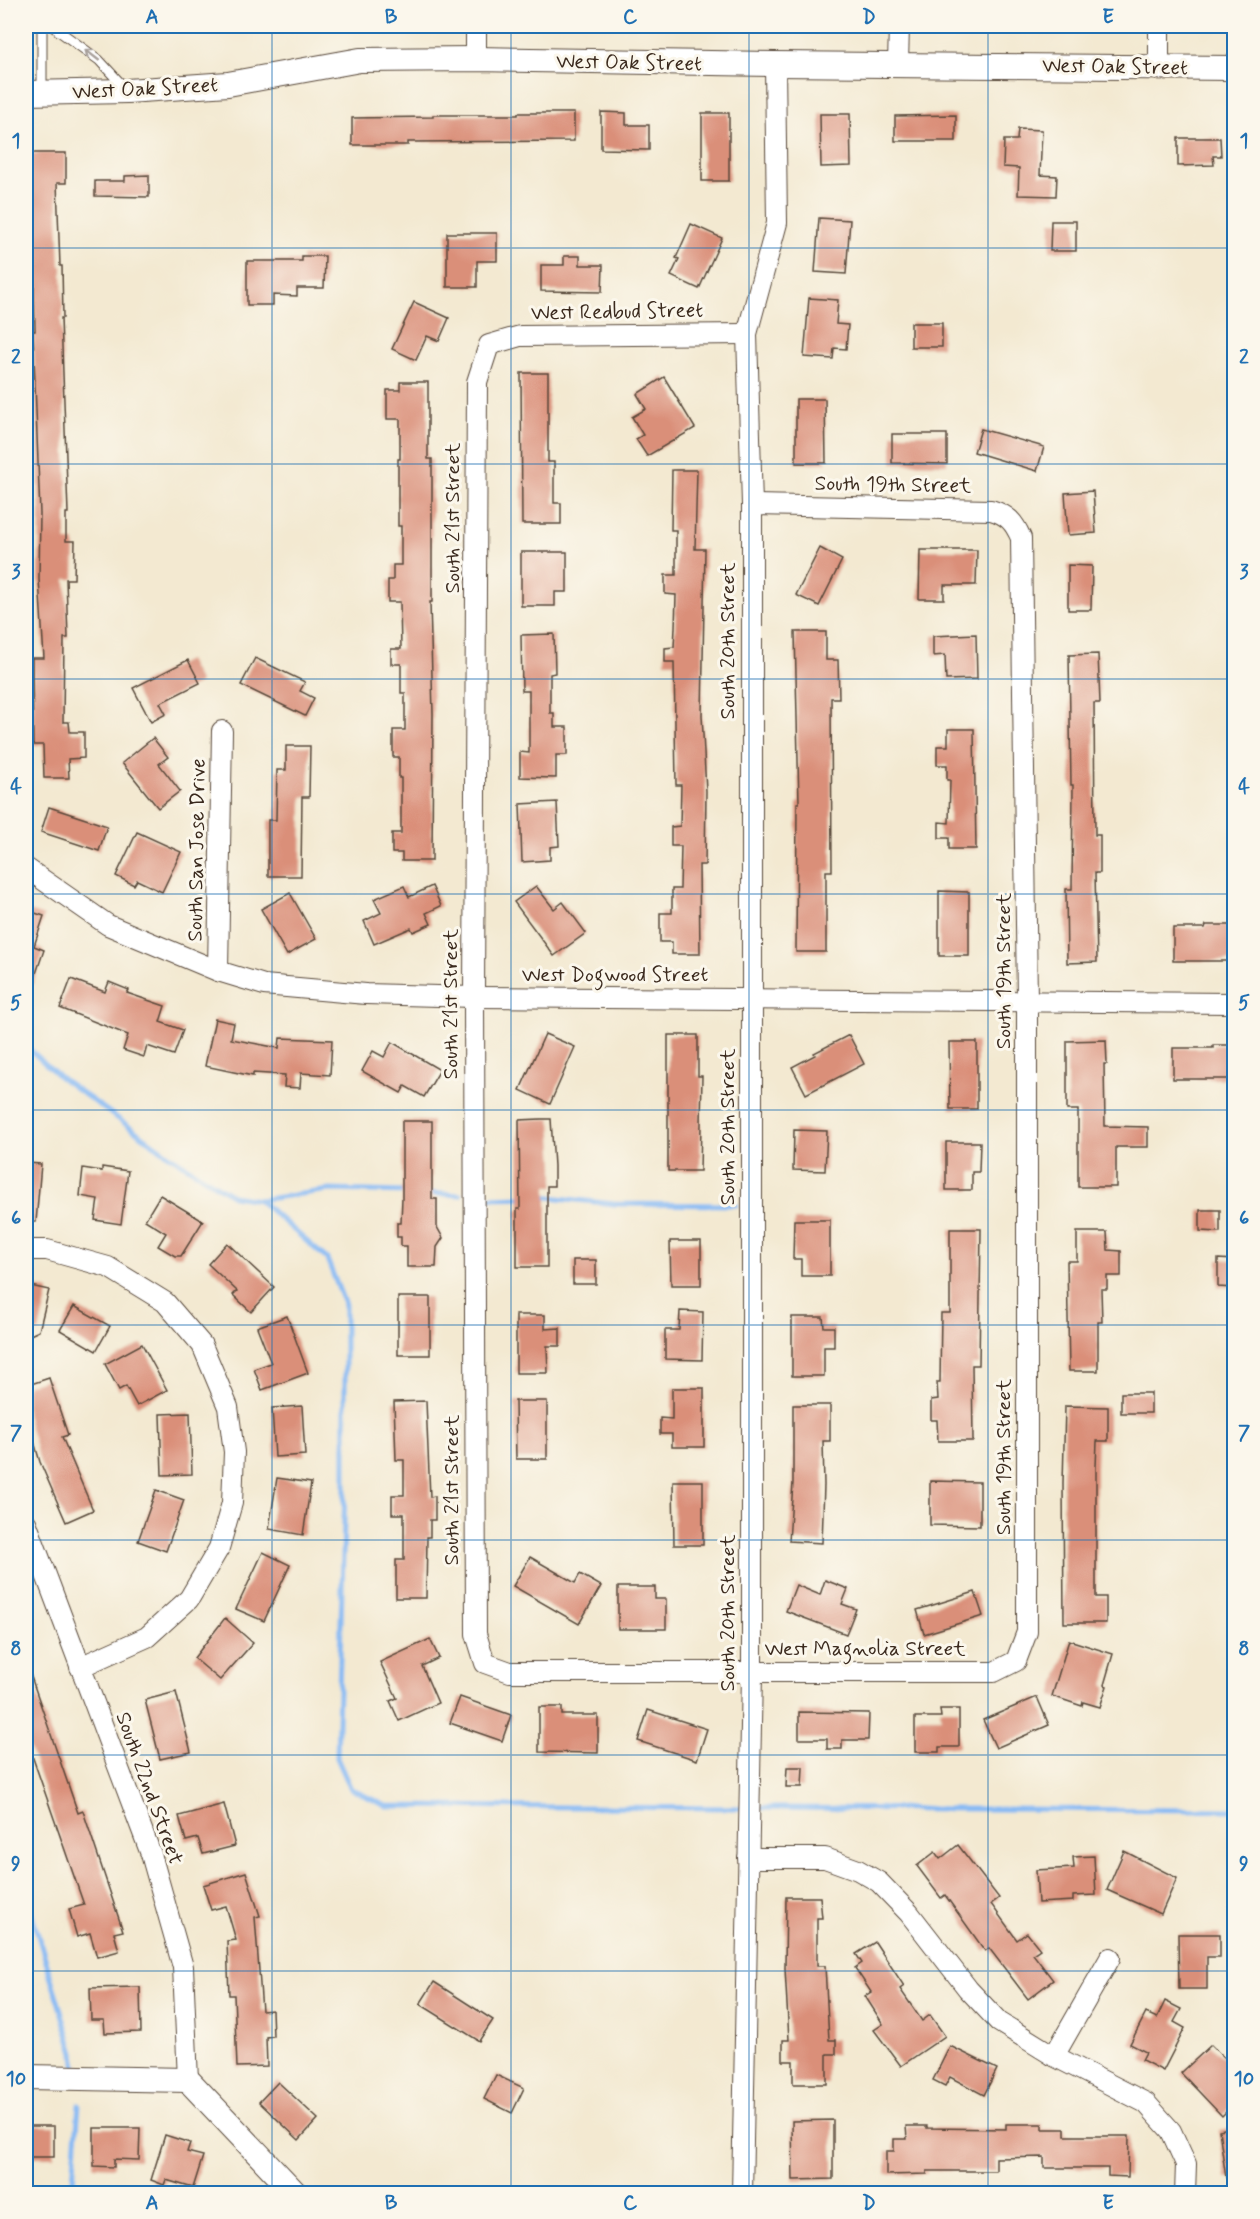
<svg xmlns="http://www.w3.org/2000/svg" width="1260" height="2219" viewBox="0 0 1260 2219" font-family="Mynerve,sans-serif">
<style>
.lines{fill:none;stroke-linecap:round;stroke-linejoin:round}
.stream{stroke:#87baf4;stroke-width:5}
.building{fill:#da8f79}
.service-casing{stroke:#574739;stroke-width:11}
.minor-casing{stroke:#574739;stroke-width:22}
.tertiary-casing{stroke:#574739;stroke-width:26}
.service{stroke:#fff;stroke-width:9}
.minor{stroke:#fff;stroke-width:20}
.tertiary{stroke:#fff;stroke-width:24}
.oneway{stroke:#a79f9a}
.grid{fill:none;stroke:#1f6fb2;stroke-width:1.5;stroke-opacity:0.55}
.labels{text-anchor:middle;stroke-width:6;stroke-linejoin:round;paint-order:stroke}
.street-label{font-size:21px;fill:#3b2a1e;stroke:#fbf7ec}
.neatline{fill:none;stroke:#1f6fb2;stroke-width:2}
.grid-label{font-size:20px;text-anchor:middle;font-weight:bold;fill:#1f6fb2}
</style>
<rect width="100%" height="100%" fill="#fbf7ec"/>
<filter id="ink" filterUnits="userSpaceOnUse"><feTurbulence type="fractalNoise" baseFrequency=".0167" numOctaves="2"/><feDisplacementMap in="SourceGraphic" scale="12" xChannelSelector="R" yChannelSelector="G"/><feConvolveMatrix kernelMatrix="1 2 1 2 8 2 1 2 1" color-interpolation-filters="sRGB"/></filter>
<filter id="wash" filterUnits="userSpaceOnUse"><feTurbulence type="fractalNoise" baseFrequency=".008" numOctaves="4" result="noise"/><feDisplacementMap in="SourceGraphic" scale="24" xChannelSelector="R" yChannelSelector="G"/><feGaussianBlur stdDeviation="1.35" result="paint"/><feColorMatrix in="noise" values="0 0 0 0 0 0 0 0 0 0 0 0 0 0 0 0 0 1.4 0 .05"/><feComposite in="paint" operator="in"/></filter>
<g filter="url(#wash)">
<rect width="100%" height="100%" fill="#f3e9d1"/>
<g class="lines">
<g class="stream">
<polyline points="26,1046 61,1078 169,1155 233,1196 259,1200 327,1259 345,1305 345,1489 337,1758 351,1789 386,1806 744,1808"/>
<polyline points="426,1193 460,1195"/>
<polyline points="540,1196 614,1204 736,1205"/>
<polyline points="488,1198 525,1197"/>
<polyline points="259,1200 329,1190 408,1192"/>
<polyline points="754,1808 1234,1810"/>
<polyline points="26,1896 74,2053 76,2071"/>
<polyline points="72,2194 79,2104"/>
</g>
</g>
<g id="blocks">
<g class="building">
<polygon points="601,112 626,113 626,125 649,125 649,150 601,149"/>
<polygon points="518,113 574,113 574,141 408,142 408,145 352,145 352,118 433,117 433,115 518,115"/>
<rect x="702" y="113" width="27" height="68"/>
<polygon points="820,114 850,114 851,166 821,167"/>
<polygon points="956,115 956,141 895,141 895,116"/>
<polygon points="1018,129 1042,130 1040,175 1057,176 1056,196 1018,195 1019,168 1003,167 1004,140 1017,140"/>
<polygon points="1178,138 1220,138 1221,156 1213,156 1214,165 1178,166"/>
<polygon points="26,153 66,153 66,183 57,183 60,266 62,266 63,318 61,318 68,513 66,513 66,541 75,541 74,579 66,579 68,638 64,638 63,722 69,722 70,732 84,732 84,758 68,759 69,778 44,778 43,745 33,745 32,658 44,658 39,579 40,514 33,331 35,331 33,247 26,248"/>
<polygon points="149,175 149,197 95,196 95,181 125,181 125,176"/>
<polygon points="819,218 850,220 846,274 815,272"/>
<polygon points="1051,221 1076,221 1076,251 1050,251"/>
<polygon points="691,224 722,238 699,289 671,276 679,259 676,258"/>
<polygon points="447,233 497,233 497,261 477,261 477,287 447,287"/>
<polygon points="302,256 325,256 324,288 297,288 297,296 273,295 273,305 247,305 247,261 302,261"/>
<polygon points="564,256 580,256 580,265 603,265 602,292 541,291 541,265 564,265"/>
<polygon points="809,298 838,300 836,324 848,325 846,349 834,348 833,359 804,357"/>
<polygon points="414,302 449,318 439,341 427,336 416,360 392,349"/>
<rect x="911" y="323" width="31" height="24"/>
<polygon points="521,373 548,373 548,462 554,462 554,503 561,503 561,524 522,524"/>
<polygon points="664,377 695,428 647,456 636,439 643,435 632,417 646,409 637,394"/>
<polygon points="400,382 428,382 428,459 432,459 432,602 430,602 433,714 432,861 402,861 402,853 392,853 392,833 401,833 401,778 399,778 399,757 393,757 393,730 405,730 405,693 401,693 401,664 391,664 391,649 401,649 400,602 388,602 388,580 393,580 393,565 401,565 401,526 398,526 398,459 400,459 400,419 387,419 387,390 400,390"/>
<polygon points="796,399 825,399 826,463 796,463"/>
<polygon points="981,429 1044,447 1037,471 974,452"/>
<polygon points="892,434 947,434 947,464 892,463"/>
<polygon points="672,470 697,470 695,549 705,549 702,715 706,791 705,865 699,865 700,954 672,954 672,942 660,942 660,913 672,913 672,889 680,889 681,846 671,846 671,827 680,826 681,785 676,785 674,662 665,662 665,648 674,647 675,628 676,595 665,594 665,575 676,575 676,530 671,530"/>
<polygon points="1093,491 1096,533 1068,535 1065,493"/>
<polygon points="820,548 842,560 819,606 796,595"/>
<polygon points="920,550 977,550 976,585 944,585 944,599 919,599"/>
<polygon points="521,552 567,552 567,592 555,592 555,606 521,606"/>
<polygon points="1068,565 1092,566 1091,610 1068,610"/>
<polygon points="795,632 826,632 826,660 838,660 839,698 831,698 832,871 826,871 826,952 796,952 797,803 799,803"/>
<polygon points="554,634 555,673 550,674 550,713 554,713 554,727 567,727 567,755 556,755 556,778 520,777 520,752 529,753 529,691 522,691 521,635"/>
<polygon points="976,634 977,679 946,680 945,655 933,656 933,636"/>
<polygon points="1098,654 1100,703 1094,703 1095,835 1100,835 1100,873 1095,873 1097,962 1067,963 1066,889 1072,889 1073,785 1071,785 1069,655"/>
<polygon points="255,658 305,682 300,691 314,698 305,716 241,685"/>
<polygon points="188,660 200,683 160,703 166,714 151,722 133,688"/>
<polygon points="948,729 974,729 976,849 949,849 949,838 939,838 939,822 949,823 950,780 947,780 947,765 937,765 937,746 948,746"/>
<polygon points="153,738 168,757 159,764 180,791 158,808 122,763"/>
<polygon points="286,746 310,746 309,797 302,797 301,876 268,876 268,820 276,820 277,770 286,770"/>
<polygon points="557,802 559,846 550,847 550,860 522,862 520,804"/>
<polygon points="49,807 107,826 99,851 41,832"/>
<polygon points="137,832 181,852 162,892 137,880 134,885 116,876"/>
<polygon points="404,886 409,897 432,886 441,906 426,913 431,924 413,932 411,928 374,944 364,921 381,913 374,899"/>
<polygon points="536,886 554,909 563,902 586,933 554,956 514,902"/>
<polygon points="939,891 969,892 969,956 939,956"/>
<polygon points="290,893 316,939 287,955 261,909"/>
<polygon points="26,910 44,916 34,946 44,950 28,997 26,997"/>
<polygon points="1206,925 1234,925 1233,961 1173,961 1173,928 1205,928"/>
<polygon points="71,979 105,992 109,982 129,990 127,993 165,1006 160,1022 183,1030 174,1055 147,1046 144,1057 123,1050 128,1035 60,1008"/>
<polygon points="215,1019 234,1023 231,1039 279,1048 280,1038 332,1040 330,1075 301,1073 300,1088 284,1087 285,1075 253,1073 253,1076 205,1066"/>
<polygon points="545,1034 575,1047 550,1104 520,1090"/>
<polygon points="668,1035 698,1035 698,1076 702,1076 700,1171 668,1171"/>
<polygon points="849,1035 864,1064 806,1094 792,1067 815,1055 814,1053"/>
<polygon points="1106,1040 1107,1064 1104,1064 1105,1126 1148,1127 1148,1147 1116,1147 1116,1187 1078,1187 1078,1110 1067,1110 1067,1041"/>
<polygon points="392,1042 440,1070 424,1097 405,1086 401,1093 362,1071 373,1051 384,1057"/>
<polygon points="949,1042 977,1042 977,1109 950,1109"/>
<polygon points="1213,1045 1234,1045 1234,1079 1173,1079 1173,1048 1213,1048"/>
<polygon points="541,1119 551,1119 554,1166 554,1186 547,1186 547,1267 517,1267 517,1209 520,1209 519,1120"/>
<polygon points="402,1121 432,1121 432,1199 437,1199 437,1227 443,1238 437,1247 436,1267 407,1267 407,1246 401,1246 401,1237 397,1237 397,1223 401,1223 402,1198"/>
<polygon points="794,1130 827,1131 825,1171 793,1170"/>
<polygon points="946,1142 980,1142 979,1172 972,1172 972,1190 946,1190"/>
<polygon points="26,1163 41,1164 36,1222 26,1222"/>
<polygon points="102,1167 128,1171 121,1224 95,1220 98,1199 80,1196 83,1168 102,1171"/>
<polygon points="160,1195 203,1221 181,1256 175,1256 158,1246 166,1233 145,1220"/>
<polygon points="1200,1210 1220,1210 1220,1232 1200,1231"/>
<polygon points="794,1220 830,1220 830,1276 801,1276 801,1259 793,1259"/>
<polygon points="950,1229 981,1229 979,1365 972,1365 973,1441 938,1441 937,1420 931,1420 931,1400 938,1399 937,1382 940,1382 941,1313 950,1313"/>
<polygon points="1077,1232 1107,1232 1108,1250 1121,1251 1121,1276 1107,1276 1107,1289 1101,1289 1102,1322 1098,1322 1098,1371 1069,1371 1067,1261 1077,1261"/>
<polygon points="670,1241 701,1241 701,1285 671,1285"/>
<polygon points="227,1243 274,1287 251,1312 233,1295 237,1291 208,1264"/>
<polygon points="1218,1259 1234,1260 1234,1288 1218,1287"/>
<rect x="573" y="1260" width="23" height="24"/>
<polygon points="26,1285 49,1290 39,1331 26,1337"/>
<rect x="398" y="1297" width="32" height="58"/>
<polygon points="74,1306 110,1326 96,1351 60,1330"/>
<polygon points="680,1311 703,1312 702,1360 665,1359 665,1330 679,1330"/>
<polygon points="516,1315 545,1315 545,1329 560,1328 560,1346 547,1346 548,1373 516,1373"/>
<polygon points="287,1316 308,1373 262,1390 254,1369 271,1363 257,1327"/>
<polygon points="792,1317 823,1317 824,1327 834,1327 834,1347 824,1347 824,1376 792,1376"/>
<polygon points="142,1344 167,1390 137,1406 126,1386 119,1390 105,1364"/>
<polygon points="49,1378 68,1435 62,1437 93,1510 66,1522 40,1462 26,1414 26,1390 28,1385"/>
<polygon points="672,1388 704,1388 704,1447 672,1447 672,1434 660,1434 660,1418 672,1419"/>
<rect x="1121" y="1393" width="30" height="20"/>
<polygon points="426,1401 430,1497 435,1496 435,1520 430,1520 430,1537 427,1537 426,1598 396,1598 396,1560 404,1560 404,1514 392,1514 392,1495 404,1495 404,1460 396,1460 394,1402"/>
<polygon points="515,1401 547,1401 547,1459 516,1459"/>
<polygon points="793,1405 830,1405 830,1441 823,1441 824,1485 822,1543 789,1541 793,1483"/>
<polygon points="302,1406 305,1455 275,1457 272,1408"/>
<polygon points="1065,1406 1108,1407 1108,1441 1097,1441 1096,1467 1096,1597 1106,1597 1106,1623 1064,1623 1063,1483"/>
<polygon points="190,1413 192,1474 162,1475 160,1414"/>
<polygon points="277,1478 311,1483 303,1535 269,1529"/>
<polygon points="673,1481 703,1481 703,1545 674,1545"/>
<polygon points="930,1481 980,1482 980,1526 930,1525"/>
<polygon points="156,1490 184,1500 166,1551 138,1541"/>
<polygon points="263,1552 290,1565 264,1621 236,1609"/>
<polygon points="530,1557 575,1583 580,1574 601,1586 579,1624 513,1586"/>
<polygon points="825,1580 848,1589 842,1604 856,1609 846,1634 786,1611 796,1585 820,1595"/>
<polygon points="618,1587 655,1587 655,1599 666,1599 666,1629 618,1629"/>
<polygon points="975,1592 983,1616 924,1634 917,1610"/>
<polygon points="225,1618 253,1643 220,1680 194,1658"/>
<polygon points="430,1639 439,1658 422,1666 438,1703 399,1721 390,1701 397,1698 380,1662"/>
<polygon points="1069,1640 1113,1654 1104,1685 1107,1686 1100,1707 1083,1702 1082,1706 1052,1696"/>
<polygon points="26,1668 28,1668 78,1813 83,1811 123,1931 114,1933 119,1951 97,1957 90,1933 77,1937 69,1909 84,1905 26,1738"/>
<polygon points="176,1692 191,1752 160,1759 145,1700"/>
<polygon points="460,1697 511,1715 502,1741 450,1723"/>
<polygon points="1037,1697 1049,1725 996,1748 983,1720"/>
<polygon points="539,1707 562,1707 562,1715 598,1715 598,1753 539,1752"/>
<polygon points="940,1709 959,1709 959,1747 939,1747 939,1752 915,1752 915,1717 941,1717"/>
<polygon points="648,1710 707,1729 697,1760 638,1741"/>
<polygon points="799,1712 869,1713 868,1740 842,1740 842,1749 827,1749 827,1739 799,1739"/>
<polygon points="787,1767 803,1767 802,1787 786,1787"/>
<polygon points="224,1804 235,1846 203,1854 198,1838 186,1841 179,1816"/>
<polygon points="958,1845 999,1898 991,1904 1017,1940 1027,1933 1040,1949 1033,1954 1053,1980 1028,1999 989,1948 985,1951 945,1895 941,1898 917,1866 935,1852 940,1859"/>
<polygon points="1124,1851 1177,1878 1161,1914 1107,1890"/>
<polygon points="1094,1856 1096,1895 1073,1896 1073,1901 1038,1903 1036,1870 1074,1868 1073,1857"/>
<polygon points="246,1872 260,1916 255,1917 262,2011 272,2010 273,2036 266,2037 267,2066 237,2067 234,1995 229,1995 227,1941 236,1940 226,1906 211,1910 203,1885"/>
<polygon points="786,1897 820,1897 822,1918 817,1918 817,1966 825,1966 829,2040 836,2040 836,2054 827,2054 827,2084 793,2084 793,2061 783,2061 783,2040 789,2040 785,1968"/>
<polygon points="1178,1934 1220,1934 1220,1957 1207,1957 1207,1989 1179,1989"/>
<polygon points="875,1942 904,1986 900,1989 922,2021 930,2015 945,2036 901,2066 874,2030 883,2024 865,1996 871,1992 855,1968 862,1963 856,1954"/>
<polygon points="434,1982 493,2020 479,2041 420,2004"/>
<polygon points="140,1987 141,2032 105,2033 104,2020 91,2020 90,1988"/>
<polygon points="1165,2001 1181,2009 1174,2022 1185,2028 1163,2071 1142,2060 1146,2052 1130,2044 1146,2013 1157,2018"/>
<polygon points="1211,2045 1234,2068 1234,2104 1222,2116 1181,2073"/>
<polygon points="950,2046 997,2069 984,2095 950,2077 945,2086 933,2080"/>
<polygon points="496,2075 524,2088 512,2113 484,2099"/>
<polygon points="278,2082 318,2119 299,2140 259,2102"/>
<polygon points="833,2120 833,2179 793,2180 792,2121"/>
<polygon points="1006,2124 1042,2124 1042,2129 1065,2129 1065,2136 1129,2136 1128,2177 1108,2176 1108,2168 1044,2168 1044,2157 996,2158 996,2171 927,2171 927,2174 886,2175 886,2151 894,2151 894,2139 907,2139 906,2126 927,2126 927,2128 1006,2129"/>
<rect x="26" y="2126" width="28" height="31"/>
<polygon points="1234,2127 1234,2177 1226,2178 1219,2130"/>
<polygon points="94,2128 140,2128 139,2160 114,2159 114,2167 94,2166"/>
<polygon points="165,2135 190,2143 187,2152 203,2156 193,2188 166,2180 164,2185 151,2180"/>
</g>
</g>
</g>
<g filter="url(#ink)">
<use href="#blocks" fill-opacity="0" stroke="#574739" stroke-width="1.5"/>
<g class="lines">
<defs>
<g id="service">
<polyline points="52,26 99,60 124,87"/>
<polyline points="42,91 42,26"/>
</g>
<g id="minor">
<polyline points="476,26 476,59"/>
<polyline points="1159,26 1159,67"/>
<polyline points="898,64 899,26"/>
<path d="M747,334L520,336L489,345L477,382L474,997L476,1634L485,1663L510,1672H994L1016,1661L1027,1632V1001L1021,538C1014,522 1008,515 991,510L752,505"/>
<polyline points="26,868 108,925 218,971 264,985 366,994 474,997 1234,1003"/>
<polyline points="218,971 222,731"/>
<polyline points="26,1250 47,1250 108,1267 165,1302 202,1345 228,1407 234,1452 232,1503 219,1548 189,1599 147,1637 80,1667"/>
<polyline points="26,1522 151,1854 183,1967 188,2080"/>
<polyline points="748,1858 825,1858 858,1870 879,1882 909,1913 968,1989 999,2022 1054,2056 1146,2103 1171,2131 1186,2164 1185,2194"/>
<polyline points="1054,2056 1110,1958"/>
<polyline points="742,2194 752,1673 752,505 747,334 777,223 775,64"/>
</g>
<g id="tertiary">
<polyline points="26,93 127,91 228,84 360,60 476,59 775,64 1234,68"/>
<polyline points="26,2077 188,2080 296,2194"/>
</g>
</defs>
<use href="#service" class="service-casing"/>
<use href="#minor" class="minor-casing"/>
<use href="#tertiary" class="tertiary-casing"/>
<use href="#service" class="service"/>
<use href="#minor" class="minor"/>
<use href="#tertiary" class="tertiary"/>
</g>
<defs><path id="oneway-shaft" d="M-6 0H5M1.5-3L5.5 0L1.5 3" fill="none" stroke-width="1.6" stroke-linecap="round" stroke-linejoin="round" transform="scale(1.5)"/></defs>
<use class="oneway" href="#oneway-shaft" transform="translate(92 55) rotate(-142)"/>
</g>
<path class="grid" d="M272,26V2194M511,26V2194M749,26V2194M988,26V2194M26,248H1234M26,464H1234M26,679H1234M26,894H1234M26,1110H1234M26,1325H1234M26,1540H1234M26,1755H1234M26,1971H1234"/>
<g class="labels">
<g class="street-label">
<text transform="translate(629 62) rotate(1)" y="7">West Oak Street</text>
<text transform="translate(1115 66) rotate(1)" y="7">West Oak Street</text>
<text transform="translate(145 88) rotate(-3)" y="7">West Oak Street</text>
<text transform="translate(617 311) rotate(-1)" y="7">West Redbud Street</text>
<text transform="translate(893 484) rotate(1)" y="7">South 19th Street</text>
<text transform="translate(452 518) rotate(-90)" y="7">South 21st Street</text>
<text transform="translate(727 641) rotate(-90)" y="7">South 20th Street</text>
<text transform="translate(196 850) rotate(-89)" y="7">South San Jose Drive</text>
<text transform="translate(1003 971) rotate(-90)" y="7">South 19th Street</text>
<text x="615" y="981">West Dogwood Street</text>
<text transform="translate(450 1004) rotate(-90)" y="7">South 21st Street</text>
<text transform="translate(727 1127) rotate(-90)" y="7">South 20th Street</text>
<text transform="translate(1003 1457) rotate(-90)" y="7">South 19th Street</text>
<text transform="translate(451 1490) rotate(-90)" y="7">South 21st Street</text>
<text transform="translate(727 1613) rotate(-90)" y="7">South 20th Street</text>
<text x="865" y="1655">West Magnolia Street</text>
<text transform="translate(150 1788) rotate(70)" y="7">South 22nd Street</text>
</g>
</g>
<rect width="1260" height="2219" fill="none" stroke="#fbf7ec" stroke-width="66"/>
<rect x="33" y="33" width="1194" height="2153" class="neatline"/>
<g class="grid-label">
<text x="152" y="23">A</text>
<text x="391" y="23">B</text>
<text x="630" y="23">C</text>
<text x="869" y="23">D</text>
<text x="1108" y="23">E</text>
<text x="16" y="147">1</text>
<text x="1244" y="147">1</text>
<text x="16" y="363">2</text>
<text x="1244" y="363">2</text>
<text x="16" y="578">3</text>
<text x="1244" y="578">3</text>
<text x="16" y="793">4</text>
<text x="1244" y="793">4</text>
<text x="16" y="1009">5</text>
<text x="1244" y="1009">5</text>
<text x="16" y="1224">6</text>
<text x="1244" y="1224">6</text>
<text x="16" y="1439">7</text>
<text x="1244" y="1439">7</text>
<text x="16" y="1655">8</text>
<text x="1244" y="1655">8</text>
<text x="16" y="1870">9</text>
<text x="1244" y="1870">9</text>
<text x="16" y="2085">10</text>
<text x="1244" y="2085">10</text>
<text x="152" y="2209">A</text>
<text x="391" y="2209">B</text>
<text x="630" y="2209">C</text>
<text x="869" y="2209">D</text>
<text x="1108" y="2209">E</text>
</g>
</svg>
